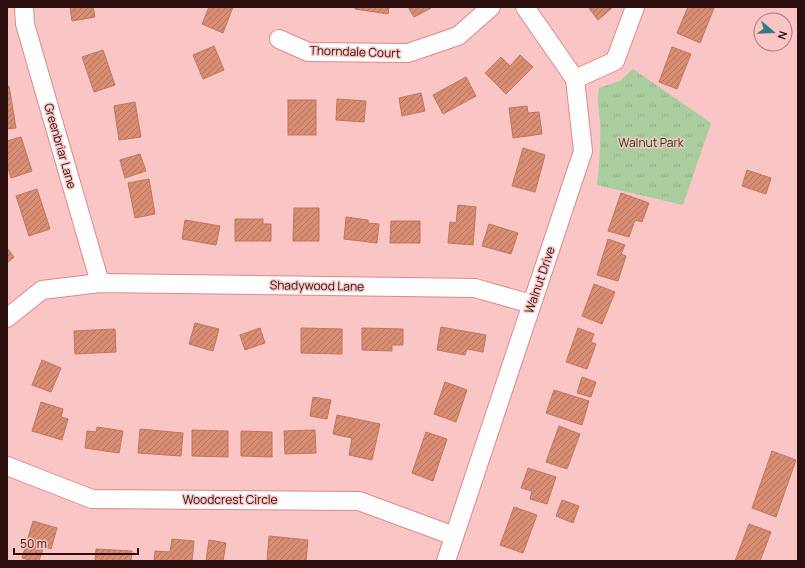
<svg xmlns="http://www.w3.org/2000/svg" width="805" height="568" viewBox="0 0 805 568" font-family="Manrope,sans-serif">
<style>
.grass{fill:url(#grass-tufts)}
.building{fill:url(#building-hatch);stroke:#bf765d}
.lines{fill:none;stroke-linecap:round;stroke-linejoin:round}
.minor-casing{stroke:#db8a8b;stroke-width:20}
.minor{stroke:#fff;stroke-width:18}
.labels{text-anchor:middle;stroke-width:3;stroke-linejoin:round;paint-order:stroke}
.street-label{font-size:12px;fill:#2c0e0f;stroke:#f9c5c5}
.park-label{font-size:12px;fill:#1a400f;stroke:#f9c5c5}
</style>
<defs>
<pattern id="grass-tufts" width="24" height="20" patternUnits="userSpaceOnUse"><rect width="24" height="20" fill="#aacda0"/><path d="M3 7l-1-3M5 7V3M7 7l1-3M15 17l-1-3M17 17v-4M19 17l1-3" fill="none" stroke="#92af89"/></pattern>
<pattern id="building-hatch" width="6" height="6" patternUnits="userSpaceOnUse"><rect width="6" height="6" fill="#d98e74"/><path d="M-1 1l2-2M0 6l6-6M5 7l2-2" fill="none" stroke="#b0725e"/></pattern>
</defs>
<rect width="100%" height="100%" fill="#f9c5c5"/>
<path class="grass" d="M633,69L711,123L683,205L597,185C599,165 601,145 600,125C600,112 596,100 599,88L620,81Z"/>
<g class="building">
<polygon points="70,7 93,7 95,17 72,21"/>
<polygon points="209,7 233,7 223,33 202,24"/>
<polygon points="355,7 389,7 388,14 355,9"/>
<polygon points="408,7 431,7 431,8 414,17"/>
<polygon points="588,7 613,7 598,20"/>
<polygon points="688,7 714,8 700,43 677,33"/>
<polygon points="214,46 224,70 203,79 193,55"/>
<polygon points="672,47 691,54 677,89 659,82"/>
<polygon points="103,50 115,85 94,92 82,57"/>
<polygon points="520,55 533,67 506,94 485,73 501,57 510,66"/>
<polygon points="466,77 476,96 443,114 433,95"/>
<polygon points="9,86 16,128 7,129 7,87"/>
<polygon points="421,93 425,111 402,116 399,98"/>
<polygon points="337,99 366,101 364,122 336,120"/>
<rect x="288" y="100" width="28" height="35"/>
<polygon points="135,102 141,137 119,140 114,106"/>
<polygon points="527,106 528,113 539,112 542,134 513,138 509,108"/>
<polygon points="21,137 32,171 11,178 7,165 7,141"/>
<polygon points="523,148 545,155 535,192 512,186"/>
<polygon points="140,154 146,171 125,178 120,160"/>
<polygon points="747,170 771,178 766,194 742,186"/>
<polygon points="149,179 155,214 135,218 128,183"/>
<polygon points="37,189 50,229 29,236 16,196"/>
<polygon points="621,193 649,203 642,222 635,220 629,237 608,231"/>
<polygon points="458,205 476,207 473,245 448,243 450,222 456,223"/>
<polygon points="294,208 319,208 319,241 293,241"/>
<polygon points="346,217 368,220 368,223 379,224 377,243 344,239"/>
<polygon points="235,219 263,219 263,224 271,224 271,241 235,241"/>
<polygon points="185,220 220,226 216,245 182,239"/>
<polygon points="391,221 420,221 420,243 390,243"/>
<polygon points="489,224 518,233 511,254 482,246"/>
<polygon points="608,239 625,245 621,254 626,256 618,281 597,275"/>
<polygon points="7,248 14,257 7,263"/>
<polygon points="594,284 615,292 602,324 582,316"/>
<polygon points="195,323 219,329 213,351 189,344"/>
<polygon points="441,327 486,335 483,352 467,349 465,355 437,350"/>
<polygon points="260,328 265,343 245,350 240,335"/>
<polygon points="301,328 342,329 342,354 301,353"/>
<polygon points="362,328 403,329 403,345 392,345 392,351 362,350"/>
<polygon points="578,328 594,334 591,342 596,344 587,369 566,362"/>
<polygon points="115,329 116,352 75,354 74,331"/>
<polygon points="42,360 61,368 51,392 32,385"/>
<polygon points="582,377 596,382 591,397 577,393"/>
<polygon points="445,382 467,390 456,422 434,414"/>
<polygon points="554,390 589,401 582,425 546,413"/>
<polygon points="313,397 331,400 327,419 310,416"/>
<polygon points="41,402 63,409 61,417 68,419 62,440 32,431"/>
<polygon points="337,415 380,424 372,460 349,455 352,438 333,434"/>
<polygon points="559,426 580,434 567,469 546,462"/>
<polygon points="97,427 123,431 119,453 85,448 87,431 96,432"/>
<polygon points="140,429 183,433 181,456 138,453"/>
<polygon points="192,430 228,431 228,457 192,456"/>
<polygon points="315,430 316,453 285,454 284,431"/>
<polygon points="241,431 272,432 272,457 241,456"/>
<polygon points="426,432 447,439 433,481 412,473"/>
<polygon points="772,451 796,460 776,517 752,508"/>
<polygon points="528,468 556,477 547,504 530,499 532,491 521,488"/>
<polygon points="562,500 579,506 573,523 556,516"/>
<polygon points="514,507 537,515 523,553 500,545"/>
<polygon points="33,521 57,528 51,549 44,546 39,561 33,561 22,558"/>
<polygon points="749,524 771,532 760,561 735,561"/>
<polygon points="269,536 308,540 306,561 267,561"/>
<polygon points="172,539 194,541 192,561 154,561 155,551 170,552"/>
<polygon points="209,540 226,543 223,561 206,561"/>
<polygon points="96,549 132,551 131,561 95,561"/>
</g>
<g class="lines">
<defs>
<g id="minor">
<polyline points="24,7 25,24 100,283"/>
<polyline points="279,39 308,52 408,53 458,36 491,7"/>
<polyline points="575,79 615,61 635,7"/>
<polyline points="7,318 42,290 100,283 475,288 531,304"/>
<polyline points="7,466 92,499 359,501 454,536"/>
<polyline points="446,561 583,151 575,79 525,7"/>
</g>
</defs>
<use href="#minor" class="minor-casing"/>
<use href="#minor" class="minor"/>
</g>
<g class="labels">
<g class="street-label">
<text transform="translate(355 52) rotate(2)" y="4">Thorndale Court</text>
<text transform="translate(60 146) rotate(74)" y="4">Greenbriar Lane</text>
<text transform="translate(540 280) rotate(-71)" y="4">Walnut Drive</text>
<text transform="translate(317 286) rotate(1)" y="4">Shadywood Lane</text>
<text x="230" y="504">Woodcrest Circle</text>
</g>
<g class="park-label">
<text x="651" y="147">Walnut Park</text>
</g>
</g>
<rect width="805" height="568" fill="none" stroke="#2c0e0f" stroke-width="16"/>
<g transform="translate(773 32) rotate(109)"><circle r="19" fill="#f9c5c5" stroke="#a77c7c"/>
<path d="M0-3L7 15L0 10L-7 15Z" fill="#327b7e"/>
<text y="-6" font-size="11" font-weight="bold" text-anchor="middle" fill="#2c0e0f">N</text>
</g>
<path d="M14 548v6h124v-6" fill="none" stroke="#2c0e0f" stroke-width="2"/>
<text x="20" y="548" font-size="12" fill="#2c0e0f" stroke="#f9c5c5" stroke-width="3" paint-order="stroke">50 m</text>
</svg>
